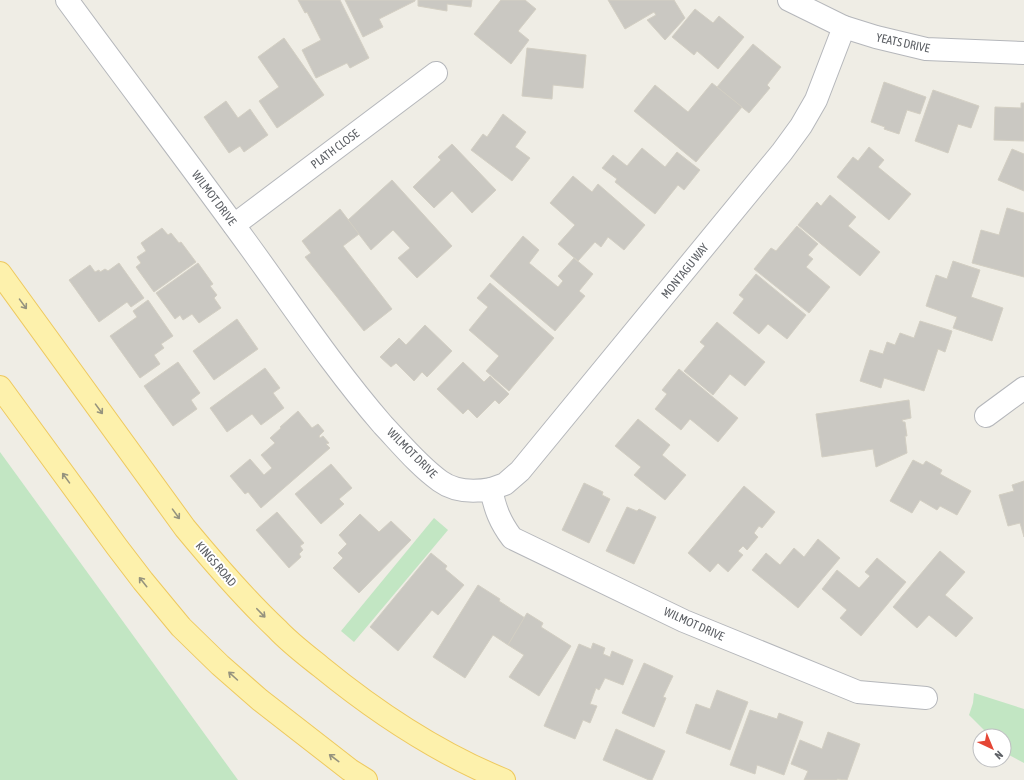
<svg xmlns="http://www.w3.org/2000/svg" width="1024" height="780" viewBox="0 0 1024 780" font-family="'Asap Condensed',sans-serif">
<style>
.green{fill:#c2e6c3}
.building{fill:#cac8c2;stroke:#d3cfc3}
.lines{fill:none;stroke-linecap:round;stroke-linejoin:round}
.street-casing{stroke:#b5b7bb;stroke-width:24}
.primary-casing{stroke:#eec95f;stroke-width:24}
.street{stroke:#fff;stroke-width:22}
.primary{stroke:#fdf1ac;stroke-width:22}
.oneway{stroke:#95937e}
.labels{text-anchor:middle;stroke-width:4;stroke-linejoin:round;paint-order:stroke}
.street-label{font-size:12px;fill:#5d6065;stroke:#fff}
</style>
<rect width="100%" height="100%" fill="#efede5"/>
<g class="green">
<polygon points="0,452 238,780 0,780"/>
<polygon points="434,518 448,530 354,642 341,631"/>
<polygon points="974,693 1024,709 1024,763 1009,755 1004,749 1004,736 990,736 969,715 973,703"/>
</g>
<g class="building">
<polygon points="298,0 340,0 369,58 350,68 347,63 316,78 302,50 321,40 307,12 305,13"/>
<polygon points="345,0 415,0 415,1 379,19 383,27 363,37"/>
<polygon points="418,0 472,0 471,7 447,4 447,11 418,6"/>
<polygon points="501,0 525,0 536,9 518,31 529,40 511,64 474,34"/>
<polygon points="608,0 674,0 685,18 665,40 647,20 656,15 654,12 625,29"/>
<polygon points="695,9 713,23 719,16 744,37 718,69 697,51 694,55 672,37"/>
<polygon points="284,38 324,95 277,128 259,101 279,87 258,57"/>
<polygon points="753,44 781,67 767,85 770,88 749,113 717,87"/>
<polygon points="527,48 586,55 583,88 553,85 552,99 522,96"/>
<polygon points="884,82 926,97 920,114 907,110 899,134 884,129 885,127 871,122"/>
<polygon points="712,83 742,107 696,162 634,111 655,85 688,112"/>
<polygon points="933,90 979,106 971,128 958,124 948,153 915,141"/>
<polygon points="226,101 238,118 250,109 268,135 244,152 240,146 229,153 204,117"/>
<polygon points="1021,103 1024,103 1024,141 994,140 995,107 1021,108"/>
<polygon points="503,114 526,132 515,147 530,158 512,181 471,150 483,134 487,137"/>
<polygon points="452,144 496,190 472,213 452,191 434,208 413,187 441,160 438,157"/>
<polygon points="869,147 884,160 878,167 911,194 889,220 837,177 853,157 858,161"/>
<polygon points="642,148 665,167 677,152 700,170 684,190 678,185 655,214 615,182 617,179 602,168 613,155 627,166"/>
<polygon points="1012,149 1024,154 1024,191 998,180"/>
<polygon points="573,176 592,192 598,184 645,225 624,250 608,237 601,247 595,242 578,261 558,244 575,225 550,203"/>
<polygon points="392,180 452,246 417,278 398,258 410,248 393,230 371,250 348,220"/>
<polygon points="830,195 856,217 848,226 880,252 860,276 798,225 817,202 821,206"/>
<polygon points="1007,208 1024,213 1024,277 972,263 981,230 999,235"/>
<polygon points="340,209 359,234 343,246 392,309 364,331 305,257 311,253 302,241"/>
<polygon points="797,226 818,244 808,255 813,259 806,267 830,287 809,313 754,269 771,248 776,251"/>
<polygon points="162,228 168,235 171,233 179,243 181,242 196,262 154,292 136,267 141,263 137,257 146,251 141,243"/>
<polygon points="523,236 539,250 529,263 558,287 563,281 558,276 574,258 593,274 579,291 585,296 555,331 490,276"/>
<polygon points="953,261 980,270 971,297 1003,308 992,341 953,328 957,317 926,306 936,275 947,279"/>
<polygon points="119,263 144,298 131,307 127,302 99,322 69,280 90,265 95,272 99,270 100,272 105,269 108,271"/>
<polygon points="198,263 213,284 210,286 217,295 214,298 221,308 199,323 192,314 183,320 180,315 175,319 156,293"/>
<polygon points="756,274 806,315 787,339 768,324 759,334 733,313 744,299 739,295"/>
<polygon points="490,283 554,338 509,391 486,371 499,356 469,330 488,307 477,298"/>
<polygon points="148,300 173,336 161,344 164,348 154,355 160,364 140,378 110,336 137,317 133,311"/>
<polygon points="237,319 258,349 214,380 193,351"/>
<polygon points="920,321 952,331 945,352 938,349 924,391 884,378 881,388 860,381 870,350 883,354 887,342 895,345 900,333 914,338"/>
<polygon points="717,322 765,362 745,386 730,374 713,395 684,371 705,346 700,342"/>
<polygon points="425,325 452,351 427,377 422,372 414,381 396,363 391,367 380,357 399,338 406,345"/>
<polygon points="178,362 200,393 191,400 197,409 173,426 144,386"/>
<polygon points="463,362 484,382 490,376 509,394 499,404 495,400 477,418 468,409 463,414 437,389"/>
<polygon points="265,368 280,388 273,393 284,408 261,425 252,414 227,432 210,408"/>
<polygon points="679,369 738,418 718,442 690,419 681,430 655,409 667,394 662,390"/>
<polygon points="909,400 911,418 902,420 903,422 905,422 907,436 905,436 907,453 876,467 873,449 822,457 816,414"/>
<polygon points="298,411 312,428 318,424 324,431 319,436 320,438 323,436 329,443 326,444 330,448 261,508 248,492 245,494 230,476 250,459 264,475 272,468 261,455 275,443 270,438 281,428 280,427"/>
<polygon points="638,419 670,445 662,455 686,475 665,500 634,475 641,467 615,446"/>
<polygon points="913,460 923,465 926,461 942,470 940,474 971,491 957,515 940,506 937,510 920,500 912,513 890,501"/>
<polygon points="331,464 352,488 339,499 344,504 321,524 295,494"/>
<polygon points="1024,481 1024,537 1020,523 1008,526 999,495 1014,491 1012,485"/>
<polygon points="584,483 603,492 602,495 610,499 589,543 562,530"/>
<polygon points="744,486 775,512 762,528 759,526 754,533 758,537 747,550 743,546 738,551 743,555 728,572 718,563 710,572 688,553"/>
<polygon points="627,507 637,511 639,509 656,517 634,564 606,551"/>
<polygon points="277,512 304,543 300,546 303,550 299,554 301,557 289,568 256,530"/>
<polygon points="360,514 379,532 391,521 411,540 359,593 333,568 343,558 338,553 347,544 339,535"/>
<polygon points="818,539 840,558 798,608 752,570 766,553 780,565 794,548 804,557"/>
<polygon points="940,551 965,572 945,595 973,618 956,637 929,615 917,628 893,607"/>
<polygon points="431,553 447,566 445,569 464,585 438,615 432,610 398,651 370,627"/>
<polygon points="877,558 906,582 861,636 840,618 847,610 822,589 837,570 859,588 870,576 865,572"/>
<polygon points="478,585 500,599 499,601 525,618 508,645 493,635 465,678 433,657"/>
<polygon points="527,613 543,623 541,627 571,646 539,696 509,677 524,655 508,645"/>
<polygon points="593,643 605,648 603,654 610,657 612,651 633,660 623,685 605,678 599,690 596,688 590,704 597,706 590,723 583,720 575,739 544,726 579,644 591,649"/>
<polygon points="644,663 673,676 663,697 666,698 654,727 622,713"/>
<polygon points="717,690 748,702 730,750 686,733 696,704 710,709"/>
<polygon points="750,710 777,719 779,713 803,722 784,775 757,765 755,774 730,765"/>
<polygon points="616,729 665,751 652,780 649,780 603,760"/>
<polygon points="828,732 860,744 847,780 837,779 837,780 804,780 808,771 791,764 800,740 822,749"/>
</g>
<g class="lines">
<defs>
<g id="street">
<path d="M67,0C130,86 195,171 257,257C298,314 337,372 383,425C401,444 419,466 440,481C455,492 474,492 491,489C495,509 500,522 512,538L684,621L858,692L926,698"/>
<polyline points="789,0 844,27 876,37 926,49 1024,53"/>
<polyline points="234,225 436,73"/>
<polyline points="986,416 1024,388"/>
<polyline points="491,489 505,484 520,471 782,152 801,126 816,100 844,27"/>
</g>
<g id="primary">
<path d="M0,273L185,528C214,563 244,598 277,629C290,643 306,655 321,667C376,712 438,753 504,780"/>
<polyline points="0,387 117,547 143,581 181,627 220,665 260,700 350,770 366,780"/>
</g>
</defs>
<use href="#street" class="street-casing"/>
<use href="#primary" class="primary-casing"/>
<use href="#street" class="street"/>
<use href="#primary" class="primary"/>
</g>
<defs><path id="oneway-shaft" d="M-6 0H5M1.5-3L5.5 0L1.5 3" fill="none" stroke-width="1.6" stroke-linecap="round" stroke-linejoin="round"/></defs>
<g class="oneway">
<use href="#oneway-shaft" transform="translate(23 304) rotate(54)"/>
<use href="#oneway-shaft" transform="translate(99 409) rotate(54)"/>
<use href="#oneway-shaft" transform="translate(66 478) rotate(-126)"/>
<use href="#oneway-shaft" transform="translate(176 514) rotate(54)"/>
<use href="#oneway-shaft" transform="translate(143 582) rotate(-129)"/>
<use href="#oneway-shaft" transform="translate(261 613) rotate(46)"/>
<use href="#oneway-shaft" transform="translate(233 676) rotate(-138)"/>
<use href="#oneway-shaft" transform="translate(334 758) rotate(-143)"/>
</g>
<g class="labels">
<g class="street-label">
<text transform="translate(903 43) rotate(12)" y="4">YEATS DRIVE</text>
<text transform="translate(335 149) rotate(-37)" y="4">PLATH CLOSE</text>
<text transform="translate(214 198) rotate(53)" y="4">WILMOT DRIVE</text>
<text transform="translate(685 271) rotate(-51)" y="4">MONTAGU WAY</text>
<text transform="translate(412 453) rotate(45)" y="4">WILMOT DRIVE</text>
<text transform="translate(216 564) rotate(49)" y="4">KINGS ROAD</text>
<text transform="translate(694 624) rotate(24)" y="4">WILMOT DRIVE</text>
</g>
</g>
<g transform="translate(992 748) rotate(136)"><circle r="19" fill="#ffffff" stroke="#bebfc1"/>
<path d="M0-3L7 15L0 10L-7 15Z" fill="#e54635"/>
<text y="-6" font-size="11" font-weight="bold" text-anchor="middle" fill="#5d6065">N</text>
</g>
</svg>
